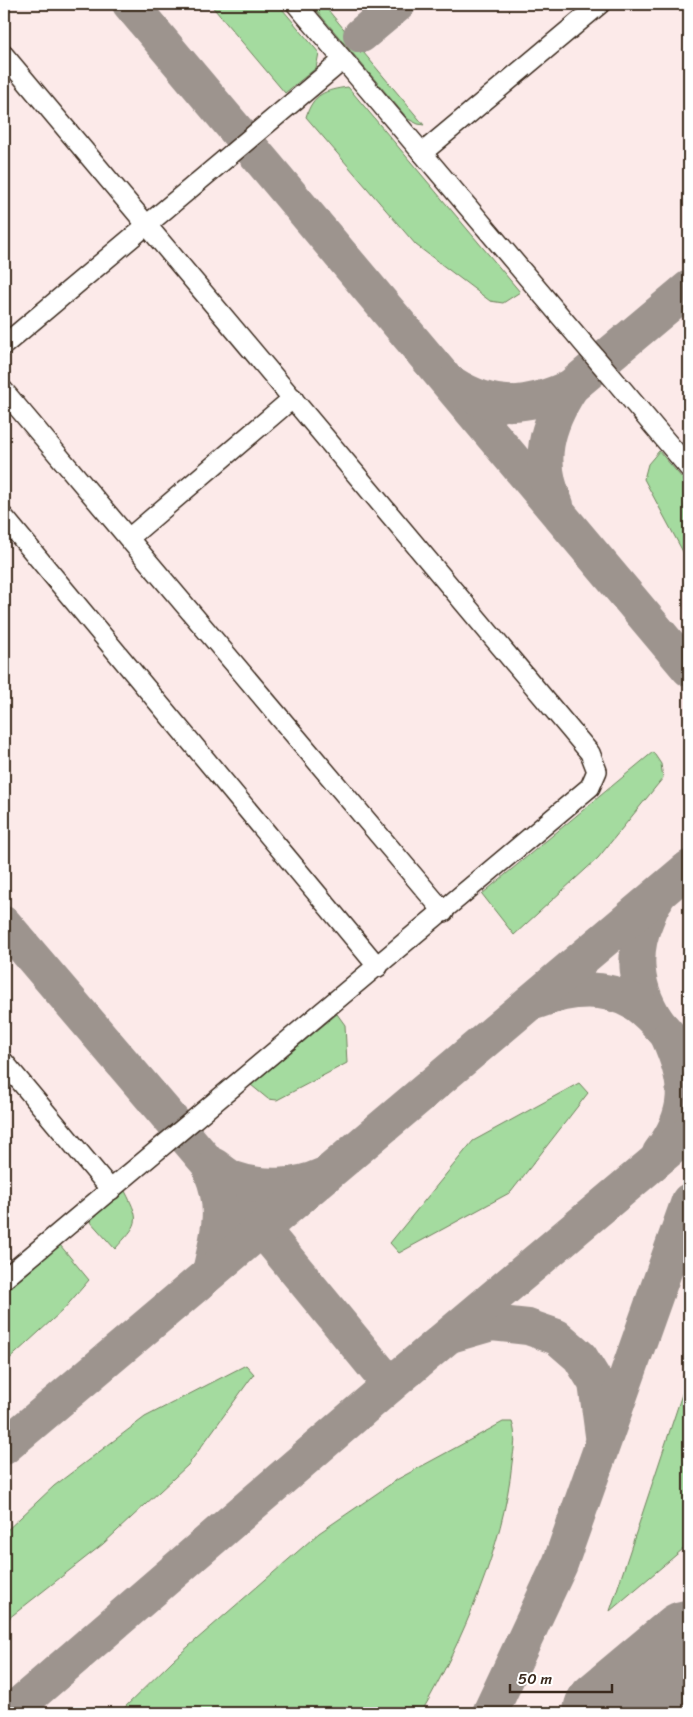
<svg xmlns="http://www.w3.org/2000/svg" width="693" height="1717" viewBox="0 0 693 1717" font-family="Sriracha,sans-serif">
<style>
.built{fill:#fceae9}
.green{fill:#a4db9f;stroke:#70825e}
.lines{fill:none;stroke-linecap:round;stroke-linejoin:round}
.taxiway{stroke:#9d948e;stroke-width:36}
.runway{stroke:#9d948e;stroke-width:92}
.minor-casing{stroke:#3b2a1e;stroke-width:22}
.minor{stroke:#fff;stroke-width:19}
</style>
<rect width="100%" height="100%" fill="#fff"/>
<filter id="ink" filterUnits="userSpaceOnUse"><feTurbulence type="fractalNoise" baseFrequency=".02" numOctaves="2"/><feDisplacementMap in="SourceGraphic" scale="10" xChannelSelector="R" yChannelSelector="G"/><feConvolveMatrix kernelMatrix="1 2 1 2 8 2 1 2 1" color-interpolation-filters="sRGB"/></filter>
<g filter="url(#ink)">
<rect class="built" x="4" y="4" width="685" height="1709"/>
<g class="green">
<polygon points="210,4 278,4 319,53 316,68 285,93"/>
<polygon points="311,4 323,4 424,125 418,124 408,119"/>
<path d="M348,87L520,292L503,303L490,301L416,245L306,117C313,94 325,90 348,87Z"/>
<polygon points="659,451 689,486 689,563 644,479 648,464"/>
<polygon points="653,752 661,764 663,778 598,858 514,935 482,894"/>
<polygon points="337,1014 345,1025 347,1063 277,1100 268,1099 251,1085"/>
<polygon points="579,1083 588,1093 511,1192 399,1253 390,1243 473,1141"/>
<path d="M125,1191C142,1224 138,1223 115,1249L89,1220Z"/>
<polygon points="60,1245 89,1280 63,1310 4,1364 4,1293"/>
<polygon points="246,1365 254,1374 188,1465 103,1544 4,1622 4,1533 54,1486 145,1417"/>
<polygon points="689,1373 689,1544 610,1611"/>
<path d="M503,1422H512C517,1436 514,1448 512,1463C504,1545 462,1642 421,1713H119L173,1660L319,1533L398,1479Z"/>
</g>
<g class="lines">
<g class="taxiway">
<polyline points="130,4 689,669"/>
<polyline points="361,35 398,4"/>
<path d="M452,384C494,411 528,407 571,387L689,288"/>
<path d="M556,505C536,461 546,426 571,387"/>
<path d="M656,899C651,905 649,913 646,920C631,955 636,990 657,1022"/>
<polyline points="4,924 208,1163 390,1385"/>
<path d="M537,1001C568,989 603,985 633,1002C651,1012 675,1043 689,1060"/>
<path d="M660,1153C691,1112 689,1083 669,1038"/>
<path d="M214,1166C220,1170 227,1176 233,1179C260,1189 297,1188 322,1176"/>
<path d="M210,1272C218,1235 227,1208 211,1171"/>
<polyline points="454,1334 492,1323 528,1327 557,1337 580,1357 596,1383 603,1435"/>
<polyline points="4,1447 689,868"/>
<polyline points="10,1713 390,1385 689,1133"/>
<polyline points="490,1713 560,1564 689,1201"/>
<polyline points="634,1713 689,1682"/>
</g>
<polyline class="runway" points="609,1713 689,1646"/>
<defs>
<g id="minor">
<polyline points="296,4 689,468"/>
<polyline points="4,55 590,753 597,771 590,787 4,1279"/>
<polyline points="422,153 600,4"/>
<polyline points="4,345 343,60"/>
<polyline points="4,391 444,912"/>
<polyline points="4,517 378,967"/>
<polyline points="129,538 293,398"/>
<polyline points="4,1062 111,1190"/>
</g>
</defs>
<use href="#minor" class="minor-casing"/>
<use href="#minor" class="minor"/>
</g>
</g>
<rect width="693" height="1717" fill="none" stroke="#fff" stroke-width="20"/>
<rect x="10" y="10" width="673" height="1697" fill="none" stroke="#3b2a1e" stroke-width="2" filter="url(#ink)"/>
<path d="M510 1684v8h102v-8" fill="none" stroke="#3b2a1e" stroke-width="2.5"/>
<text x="518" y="1684" font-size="15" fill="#3b2a1e" stroke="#ffffff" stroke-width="4" paint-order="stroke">50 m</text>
</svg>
